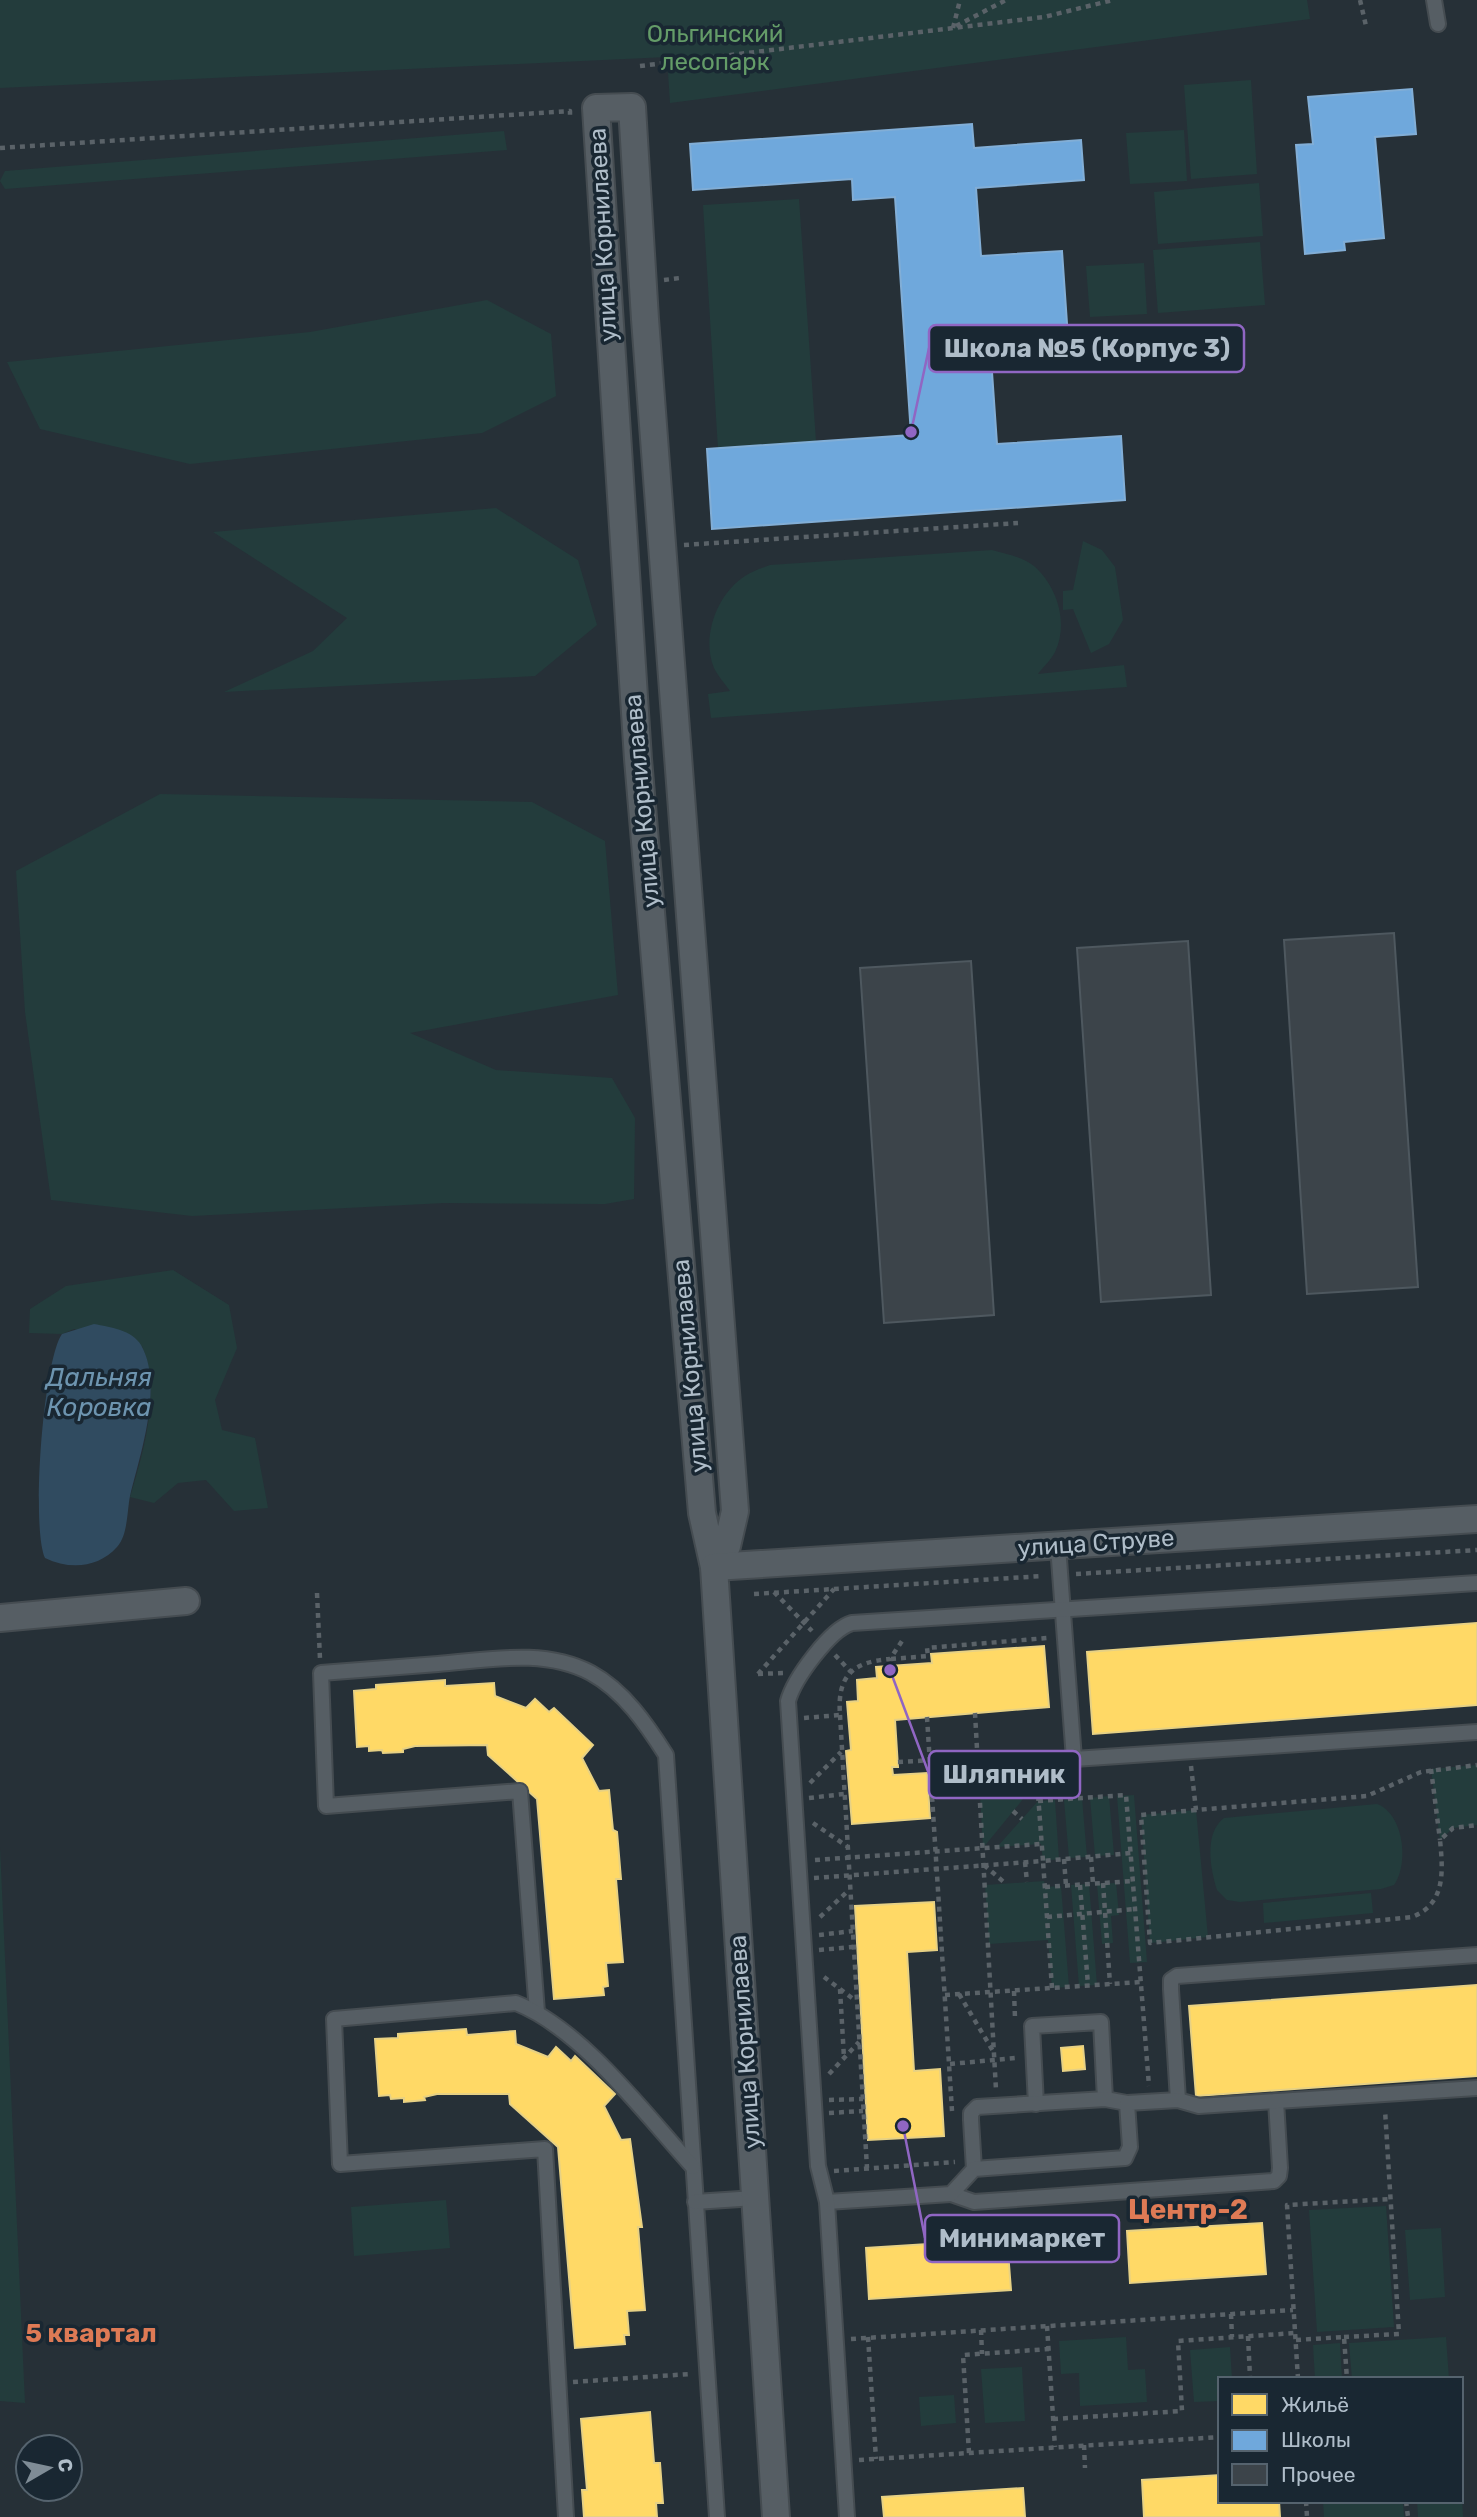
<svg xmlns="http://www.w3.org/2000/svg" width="1477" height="2517" viewBox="0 0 1477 2517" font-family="Rubik,sans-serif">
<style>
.green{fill:#233c3c}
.water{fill:#304b60}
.homes{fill:#ffd966;stroke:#e7d184;stroke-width:2}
.schools{fill:#6fa8dc;stroke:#82aed6;stroke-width:2}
.building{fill:#3c444a;stroke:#4e585f;stroke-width:2}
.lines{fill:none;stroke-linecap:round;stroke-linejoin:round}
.lane-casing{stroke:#454c51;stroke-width:18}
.street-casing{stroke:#454c51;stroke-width:30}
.path{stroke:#5a6268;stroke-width:4.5;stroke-dasharray:5 5;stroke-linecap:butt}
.lane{stroke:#565e64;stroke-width:14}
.street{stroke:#565e64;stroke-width:26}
.labels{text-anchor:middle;stroke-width:7;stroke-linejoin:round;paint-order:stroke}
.park-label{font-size:24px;fill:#649c68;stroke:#192732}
.street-label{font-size:24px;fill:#afbdc9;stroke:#192732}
.water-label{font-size:26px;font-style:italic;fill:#6d94af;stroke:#192732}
.neighbourhood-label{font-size:26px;font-weight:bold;fill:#de7a55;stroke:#192732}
.quarter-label{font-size:28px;font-weight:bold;fill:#de7a55;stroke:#192732}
.leader{fill:none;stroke:#9066c3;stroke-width:2.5}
.callout-dot{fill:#9066c3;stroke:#192732;stroke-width:2.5}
.callout{fill:#192732;stroke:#9066c3;stroke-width:2.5}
.callout-label{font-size:26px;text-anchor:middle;font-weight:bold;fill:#afbdc9}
</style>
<rect width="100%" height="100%" fill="#263037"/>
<g class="green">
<polygon points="0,0 1307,0 1310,19 670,103 667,57 0,88"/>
<polygon points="1251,80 1257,174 1191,179 1184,85"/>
<polygon points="1184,130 1187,181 1130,184 1126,133"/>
<polygon points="504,131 507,150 5,189 0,181 5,171"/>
<polygon points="1259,183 1263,236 1158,244 1154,192"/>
<polygon points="799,199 816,441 718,449 703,205"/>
<polygon points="1260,242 1265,305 1158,313 1153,250"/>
<polygon points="1144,263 1147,314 1090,317 1086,266"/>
<polygon points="487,300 551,334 556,396 482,433 190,464 40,429 7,362 310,332"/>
<polygon points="496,508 578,560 597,625 535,676 224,692 313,651 347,618 213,532"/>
<polygon points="1083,541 1102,550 1115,567 1123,620 1109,644 1091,653 1073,609 1063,610 1063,591 1073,590"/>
<path d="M992,550C1006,554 1023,557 1034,566C1057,586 1069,623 1055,652C1051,660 1043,667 1038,674L1124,665L1127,687L711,718L708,694L730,691C725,684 718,676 714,668C701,637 717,594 745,576C752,571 762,568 770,565Z"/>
<polygon points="160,794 532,802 605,841 618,995 410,1033 496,1070 612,1078 635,1118 634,1199 605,1204 444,1203 192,1216 51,1200 25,1012 16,871"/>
<path d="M173,1270L229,1305L237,1348L215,1400L222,1430L255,1438L268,1508L234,1511L206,1480L178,1483L154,1503L130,1497C144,1450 161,1393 142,1346L74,1329L62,1334L29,1333L30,1309L66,1286Z"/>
<polygon points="1035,1754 1037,1782 983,1848 978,1757"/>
<polygon points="1477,1765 1477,1825 1453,1828 1440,1840 1431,1769"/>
<polygon points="1134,1795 1147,1962 1130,1963 1117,1796"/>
<polygon points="1109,1796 1114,1855 1095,1856 1090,1798"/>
<polygon points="1082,1798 1087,1857 1069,1858 1064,1800"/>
<polygon points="1055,1800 1059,1859 1043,1861 1041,1844 997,1847 1038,1801"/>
<path d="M1377,1804C1404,1814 1409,1864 1394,1885L1381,1889L1240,1902L1227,1900L1217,1890C1210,1868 1204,1833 1224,1818Z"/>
<polygon points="1196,1810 1208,1937 1150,1943 1141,1815"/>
<polygon points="0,1847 25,2403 0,2401"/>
<polygon points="1044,1881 1045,1887 1061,1886 1069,1987 1052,1988 1048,1940 989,1944 985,1885"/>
<polygon points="1116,1883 1119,1915 1111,1916 1113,1943 1102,1944 1097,1884"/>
<polygon points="1089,1884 1097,1985 1079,1986 1071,1885"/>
<polygon points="1371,1893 1373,1913 1264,1923 1263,1903"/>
<polygon points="446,2200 450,2248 354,2256 351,2207"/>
<polygon points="1386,2206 1394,2327 1317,2332 1309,2210"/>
<polygon points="1441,2228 1445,2297 1410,2300 1405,2230"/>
<polygon points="1126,2337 1128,2370 1145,2369 1147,2402 1080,2406 1079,2373 1061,2374 1059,2341"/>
<polygon points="1446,2337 1449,2379 1352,2379 1349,2343"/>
<polygon points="1340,2343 1342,2379 1315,2379 1313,2345"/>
<polygon points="1230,2347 1232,2379 1220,2379 1220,2401 1194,2402 1190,2350"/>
<polygon points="1022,2367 1025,2421 985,2423 981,2369"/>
<polygon points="954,2395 956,2423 921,2426 919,2397"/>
<polygon points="1462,2497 1463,2517 1418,2517 1417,2501 1461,2501"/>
<polygon points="1323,2501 1403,2501 1404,2517 1324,2517"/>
</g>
<path class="water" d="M94,1324C110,1327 132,1330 141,1345C164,1385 140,1455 130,1496C127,1511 128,1535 117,1547C98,1568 70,1570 45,1558C31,1528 43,1361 62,1334Z"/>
<g class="homes">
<polygon points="1477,1623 1477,1705 1093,1734 1087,1652"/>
<polygon points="1044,1646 1049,1707 895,1720 898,1767 892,1767 893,1775 927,1773 930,1818 852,1824 846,1751 851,1750 847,1702 858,1701 857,1680 877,1678 876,1667 932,1663 931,1654"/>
<polygon points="445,1680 445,1686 494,1683 495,1696 526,1708 535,1699 549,1712 554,1708 593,1745 582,1758 599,1791 609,1790 613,1830 617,1832 621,1879 616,1879 623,1962 606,1963 608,1986 603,1987 604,1995 554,1999 537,1799 488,1755 487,1745 415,1746 403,1749 403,1752 383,1753 382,1750 369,1751 369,1746 357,1747 354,1691 376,1689 376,1685"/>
<polygon points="934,1902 937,1950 907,1952 914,2071 940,2069 944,2136 868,2140 855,1906"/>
<polygon points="1477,1985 1477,2076 1196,2096 1189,2006"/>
<polygon points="466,2029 467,2035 515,2031 516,2044 548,2057 556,2047 571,2061 575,2056 615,2094 604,2106 621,2140 630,2139 642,2227 638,2227 645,2310 627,2311 629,2335 624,2335 625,2344 575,2348 558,2147 510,2104 509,2094 437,2094 424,2097 425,2100 404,2102 404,2098 391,2099 390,2095 379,2096 375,2039 398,2038 398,2034"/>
<polygon points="1083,2046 1085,2069 1063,2071 1061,2048"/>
<polygon points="1262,2223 1266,2274 1130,2283 1127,2231"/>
<polygon points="1007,2239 1011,2290 869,2299 866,2248"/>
<polygon points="650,2412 654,2463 660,2463 663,2503 656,2503 657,2517 584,2517 582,2490 587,2490 581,2419"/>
<polygon points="1220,2475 1220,2501 1279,2501 1280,2517 1144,2517 1142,2480"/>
<polygon points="1023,2488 1025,2517 884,2517 882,2497"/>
</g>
<g class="schools">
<polygon points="1412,89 1416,134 1375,137 1384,238 1344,242 1345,250 1305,254 1296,145 1313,144 1308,97"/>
<polygon points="972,124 974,148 1081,140 1084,180 976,188 981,256 1062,251 1070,367 992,372 997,444 1121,436 1125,500 712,529 707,449 911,435 895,197 853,200 852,179 693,190 690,144"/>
</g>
<g class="building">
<polygon points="1394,933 1418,1287 1307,1294 1284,940"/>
<polygon points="1188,941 1211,1295 1101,1302 1077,948"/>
<polygon points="971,961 994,1315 884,1323 860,968"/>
</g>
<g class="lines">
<defs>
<g id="lane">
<polyline points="1434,0 1438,24"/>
<polyline points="1058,1546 1074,1759 1477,1732"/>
<path d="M537,2012L520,1791L326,1806L321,1673C360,1670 399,1667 438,1664C488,1660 544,1648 591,1673C624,1691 647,1725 666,1755L717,2517"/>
<polyline points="1178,2100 1171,1989 1171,1980 1177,1976 1477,1955"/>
<polyline points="1036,2104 1032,2026 1101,2022 1105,2099"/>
<polyline points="974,2169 971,2120 971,2113 977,2107 1105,2099 1127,2103"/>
<polyline points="951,2194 974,2202 1274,2181 1279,2176 1280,2168 1276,2101"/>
<polyline points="695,2202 755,2198"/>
<polyline points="827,2202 951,2194 974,2169 1125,2158 1130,2147 1127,2103 1178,2100 1199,2106 1477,2088"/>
<path d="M566,2517L545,2149L340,2164L334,2019L516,2003C582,2029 645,2114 693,2167"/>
<path d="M847,2517L827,2202L818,2166L788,1701C794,1679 830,1629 852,1623L1477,1583"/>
</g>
<g id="street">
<polygon points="632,107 645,319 735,1511 727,1546 714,1567 702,1513 638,759 596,108"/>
<polyline points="0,1618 186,1601"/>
<polyline points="776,2517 714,1567 1477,1519"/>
</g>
</defs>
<use href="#lane" class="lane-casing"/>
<use href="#street" class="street-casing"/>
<g class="path">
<polyline points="1360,0 1366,26"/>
<polyline points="956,26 1006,0"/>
<polyline points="953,28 960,0"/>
<polyline points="640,66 1044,17 1113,0"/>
<polyline points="0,148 570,111 570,116"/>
<polyline points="664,280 680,278"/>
<polyline points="684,545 1018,523"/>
<polyline points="1076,1574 1477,1550"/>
<polyline points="774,1592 812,1631"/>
<polyline points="317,1593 320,1659"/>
<polyline points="754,1594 1043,1576"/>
<polyline points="835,1655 851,1672"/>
<polyline points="891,1659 928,1656 927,1648 1047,1638"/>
<polyline points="758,1674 834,1589"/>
<polyline points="758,1674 783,1673"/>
<polyline points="975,1713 996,2090"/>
<polyline points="840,1715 867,2168"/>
<polyline points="927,1717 952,2111"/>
<path d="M804,1718L840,1715C837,1675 853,1662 890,1659L904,1638"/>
<polyline points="898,1762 1059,1753"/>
<polyline points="1191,1766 1196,1810 1367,1796 1421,1772 1477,1765"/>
<polyline points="1431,1769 1440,1840"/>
<polyline points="1037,1782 1056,1756"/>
<polyline points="810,1783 841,1752"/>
<polyline points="809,1798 844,1794"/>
<polyline points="1038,1801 1126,1795 1149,2086"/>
<path d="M1196,1810L1141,1815L1150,1943L1412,1917C1446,1904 1443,1871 1440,1840L1453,1828L1477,1825"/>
<polyline points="1013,1811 1022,1819"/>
<polyline points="813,1823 848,1847"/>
<polyline points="1091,1857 1093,1884"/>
<polyline points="1064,1859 1066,1886"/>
<polyline points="815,1860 1041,1844"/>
<polyline points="1025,1862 1027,1882"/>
<polyline points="984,1865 1006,1884"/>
<polyline points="814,1878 1043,1861 1035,1754"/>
<polyline points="1103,1883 1110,1984"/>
<polyline points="1080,1885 1088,1985"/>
<polyline points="1045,1887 1133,1881"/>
<polyline points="820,1917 849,1890"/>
<polyline points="1047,1917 1135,1909"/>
<polyline points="819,1935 853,1931"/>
<polyline points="819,1950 853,1947"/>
<polyline points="824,1977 856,2001"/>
<polyline points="1052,1988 1043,1861 1131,1853"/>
<polyline points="840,1989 844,2058"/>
<polyline points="1014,1991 1015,2018"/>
<polyline points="959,1994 993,2051"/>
<polyline points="945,1995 1141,1982"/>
<polyline points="950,2064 1016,2058"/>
<polyline points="829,2074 859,2042"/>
<polyline points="829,2100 863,2099"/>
<polyline points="829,2113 863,2111"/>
<polyline points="834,2171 955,2162"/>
<polyline points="1231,2314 1232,2337"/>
<polyline points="1047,2326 1055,2447"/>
<polyline points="981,2330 982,2354"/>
<polyline points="1248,2336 1250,2377"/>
<polyline points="868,2337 876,2459"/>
<polyline points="1344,2337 1399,2334 1385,2110"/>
<polyline points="851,2339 1293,2310"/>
<polyline points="1296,2340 1344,2337 1347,2379"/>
<polyline points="1298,2379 1287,2205 1391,2199"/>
<polyline points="573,2382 690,2374"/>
<polyline points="1053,2419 1182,2411 1178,2341 1295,2333"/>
<polyline points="1084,2445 1085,2468"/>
<polyline points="969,2453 963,2355 1049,2349"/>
<polyline points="859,2460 1220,2437"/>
<polyline points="1306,2501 1307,2517"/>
<polyline points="1406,2501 1408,2517"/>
</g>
<use href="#lane" class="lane"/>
<use href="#street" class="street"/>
</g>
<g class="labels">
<g class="park-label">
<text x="715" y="42">Ольгинский<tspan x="715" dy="28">лесопарк</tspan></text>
</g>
<g class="street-label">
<text transform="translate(603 235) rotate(-93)" y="8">улица Корнилаева</text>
<text transform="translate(642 801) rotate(-95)" y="8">улица Корнилаева</text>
<text transform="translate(690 1366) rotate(-95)" y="8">улица Корнилаева</text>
<text transform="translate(1096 1543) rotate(-4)" y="8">улица Струве</text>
<text transform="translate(745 2042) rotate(-94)" y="8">улица Корнилаева</text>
</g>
<g class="water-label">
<text x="99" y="1386">Дальняя<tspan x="99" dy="30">Коровка</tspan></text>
</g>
<g class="neighbourhood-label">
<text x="91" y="2342">5 квартал</text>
</g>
<g class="quarter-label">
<text x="1188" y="2219">Центр-2</text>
</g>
</g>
<path class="leader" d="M911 432L929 348M890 1670L929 1774M903 2126L925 2238"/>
<g class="callout-dot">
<circle cx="911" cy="432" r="7"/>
<circle cx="890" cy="1670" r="7"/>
<circle cx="903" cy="2126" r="7"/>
</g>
<g class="callout">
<rect x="929" y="325" width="315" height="47" rx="7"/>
<rect x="929" y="1751" width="151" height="47" rx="7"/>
<rect x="925" y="2215" width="194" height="47" rx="7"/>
</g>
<g class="callout-label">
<text x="1087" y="357">Школа №5 (Корпус 3)</text>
<text x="1004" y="1783">Шляпник</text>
<text x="1022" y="2247">Минимаркет</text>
</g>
<rect x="1218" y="2377" width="245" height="126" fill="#192732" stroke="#55636e" stroke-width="2"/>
<rect x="1232" y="2394" width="35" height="21" fill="#ffd966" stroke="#55636e" stroke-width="2"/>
<text x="1281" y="2412" font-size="21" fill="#afbdc9">Жильё</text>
<rect x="1232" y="2430" width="35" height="21" fill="#6fa8dc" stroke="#55636e" stroke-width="2"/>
<text x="1281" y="2447" font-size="21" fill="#afbdc9">Школы</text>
<rect x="1232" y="2464" width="35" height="21" fill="#3c444a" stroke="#55636e" stroke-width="2"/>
<text x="1281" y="2482" font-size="21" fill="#afbdc9">Прочее</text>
<g transform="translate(49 2468) rotate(81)"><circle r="33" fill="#192732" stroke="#55636e" stroke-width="2"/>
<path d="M0-5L12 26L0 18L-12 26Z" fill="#7f8c96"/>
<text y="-10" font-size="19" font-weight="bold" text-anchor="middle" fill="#afbdc9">С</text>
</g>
</svg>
